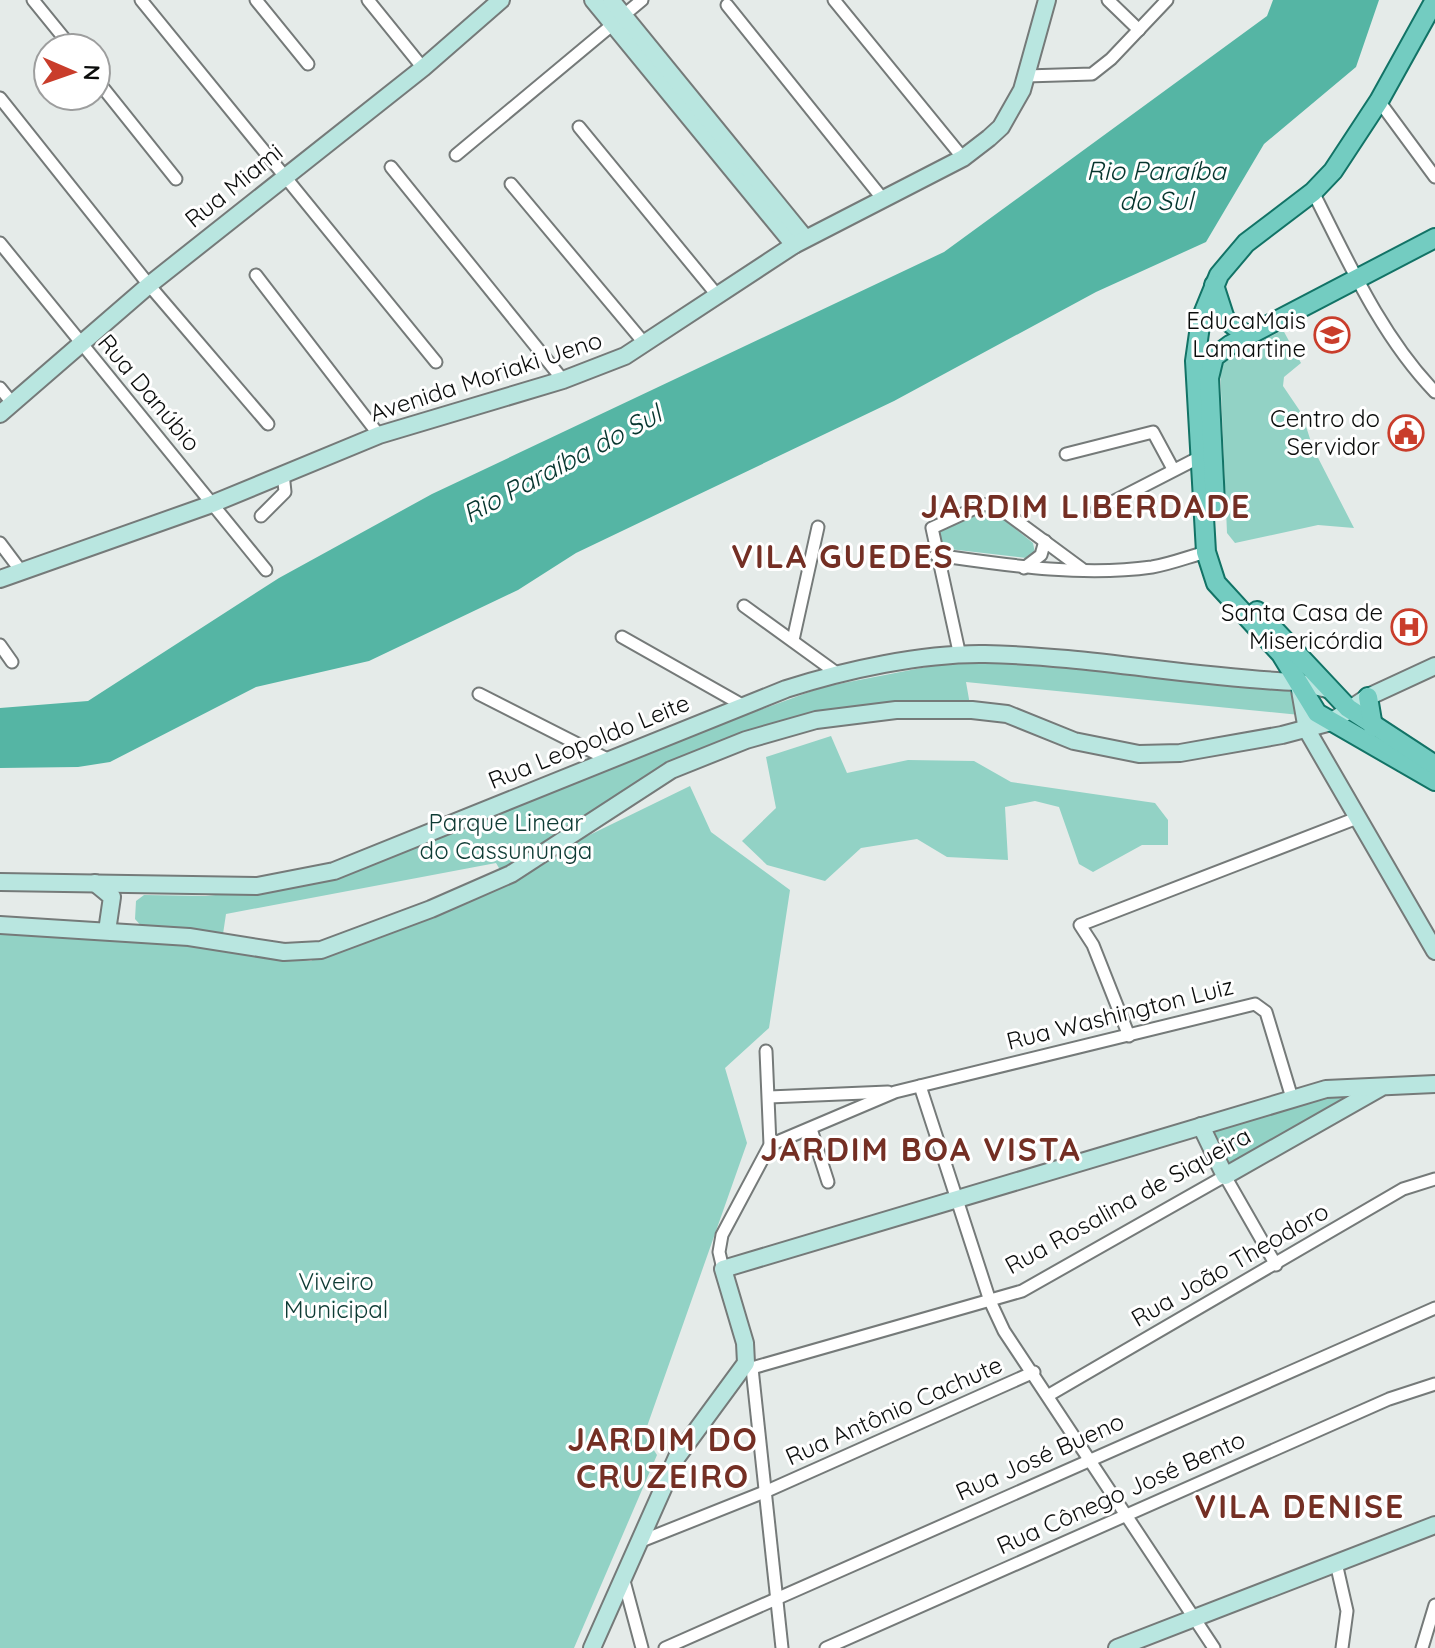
<svg xmlns="http://www.w3.org/2000/svg" width="1435" height="1648" viewBox="0 0 1435 1648" font-family="Quicksand,sans-serif">
<style>
.green{fill:#92d2c5}
.water{fill:#55b5a4}
.lines{fill:none;stroke-linecap:round;stroke-linejoin:round}
.street-casing{stroke:#757a79;stroke-width:15}
.secondary-casing{stroke:#757a79;stroke-width:20}
.primary-casing{stroke:#127366;stroke-width:22}
.street{stroke:#fff;stroke-width:11}
.secondary{stroke:#b9e6e0;stroke-width:16}
.primary{stroke:#73ccc1;stroke-width:18}
.labels{text-anchor:middle;stroke-width:6;stroke-linejoin:round;paint-order:stroke}
.street-label{font-size:24px;fill:#0b0d0c;stroke:#fff}
.poi-label{font-size:24px;fill:#0b0d0c;stroke:#fff;text-anchor:end}
.park-label{font-size:24px;fill:#0e3b34;stroke:#fff}
.water-label{font-size:26px;font-style:italic;fill:#06352e;stroke:#fff}
.district-label{font-size:32px;font-weight:bold;letter-spacing:2px;fill:#742f24;stroke:#fff}
</style>
<rect width="100%" height="100%" fill="#e5ebe9"/>
<g class="green">
<polygon points="1283,330 1301,363 1284,377 1283,386 1302,414 1313,448 1354,528 1318,525 1235,543 1227,533 1220,366 1223,361"/>
<polygon points="992,510 1033,543 1035,553 1026,558 949,549 942,543 939,534 942,527"/>
<polygon points="983,656 1288,687 1300,715 966,682 970,705 744,737 502,873 496,863 226,914 223,934 143,928 135,919 136,901 144,895 206,896 292,887 361,867 680,739 823,687"/>
<polygon points="831,736 847,773 908,760 974,761 1011,782 1155,803 1168,820 1168,845 1142,845 1093,872 1079,864 1059,807 1035,801 1005,807 1008,860 947,857 917,839 861,848 825,881 767,865 742,841 776,808 766,757"/>
<polygon points="690,786 711,832 790,890 769,1028 725,1068 747,1143 644,1435 657,1455 574,1648 0,1648 0,925 198,945 311,961 330,947 497,880"/>
<polygon points="1343,1093 1346,1099 1227,1164 1212,1129"/>
</g>
<polygon class="water" points="1273,0 1379,0 1356,67 1264,144 1206,242 1096,292 894,401 576,553 518,590 369,661 256,687 110,762 78,767 0,768 0,708 88,701 279,578 432,494 944,252 1267,16"/>
<g class="lines">
<defs>
<g id="street">
<polyline points="33,0 72,48"/>
<polyline points="141,0 436,362"/>
<polyline points="256,0 308,64"/>
<polyline points="368,0 423,68"/>
<polyline points="834,0 963,158"/>
<polyline points="1108,0 1139,30"/>
<polyline points="727,5 882,198"/>
<polyline points="1026,76 1092,74 1111,59 1167,0"/>
<polyline points="96,79 176,179"/>
<polyline points="0,98 149,285 268,424"/>
<polyline points="1379,101 1435,177"/>
<polyline points="579,127 717,295"/>
<polyline points="456,155 642,0"/>
<polyline points="391,167 563,380"/>
<polyline points="511,184 645,344"/>
<path d="M1313,192C1348,261 1381,336 1435,392"/>
<polyline points="0,243 266,570"/>
<polyline points="256,275 379,435"/>
<polyline points="0,388 13,404"/>
<polyline points="1066,454 1153,432 1173,469"/>
<polyline points="1097,510 1200,457"/>
<polyline points="261,516 285,492 283,473"/>
<polyline points="0,543 21,571"/>
<path d="M936,555C1006,565 1081,577 1152,567C1170,564 1188,557 1206,552"/>
<polyline points="1024,568 1041,555 1045,541"/>
<polyline points="744,606 838,674"/>
<polyline points="622,637 744,706"/>
<polyline points="793,640 818,527"/>
<polyline points="0,645 12,662"/>
<polyline points="960,656 932,528 982,505 994,504 1082,569"/>
<polyline points="479,694 609,760"/>
<polyline points="1129,1036 1093,945 1080,925 1357,818"/>
<polyline points="920,1086 990,1301 1004,1331 1214,1648"/>
<polyline points="769,1097 888,1092"/>
<polyline points="811,1129 828,1182"/>
<polyline points="770,1145 895,1092 1255,1004 1266,1012 1292,1098"/>
<polyline points="723,1269 719,1252 722,1235 770,1145 766,1051"/>
<polyline points="746,1363 752,1368 1022,1291 1225,1176 1276,1265"/>
<polyline points="752,1368 782,1648"/>
<polyline points="1049,1395 1403,1189 1435,1179"/>
<polyline points="639,1542 767,1491 1034,1372"/>
<polyline points="1336,1563 1347,1611 1342,1648"/>
<polyline points="624,1581 642,1648"/>
<polyline points="665,1648 1435,1308"/>
<polyline points="826,1648 1389,1399 1435,1384"/>
<polyline points="1422,1648 1435,1605"/>
</g>
<g id="secondary">
<polyline points="593,0 794,245"/>
<polyline points="611,0 805,238"/>
<polyline points="0,414 149,285 423,68 501,0"/>
<polyline points="0,579 212,504 379,435 563,380 625,356 794,245 963,158 989,138 1001,127 1022,90 1047,0"/>
<polyline points="1300,690 1307,730 1435,951"/>
<path d="M0,882L257,886L334,871L786,689C845,670 923,653 985,654C1089,656 1193,678 1297,682L1327,689"/>
<polyline points="95,883 112,897 107,931"/>
<polyline points="0,925 189,937 284,952 321,950 431,909 511,874 671,770 746,740 816,720 896,710 972,710 1007,714 1074,741 1139,754 1180,753 1282,735 1331,722 1368,697 1435,666"/>
<polyline points="1201,1126 1225,1176 1380,1088"/>
<polyline points="592,1648 677,1457 746,1363 745,1343 723,1269 1326,1089 1435,1084"/>
<polyline points="1117,1648 1435,1525"/>
</g>
<g id="primary">
<polyline points="1435,0 1379,101 1333,171 1313,192 1246,243 1219,275 1201,319 1195,361 1206,552 1216,583 1281,654 1317,713 1435,781"/>
<polyline points="1214,285 1225,319 1247,336"/>
<polyline points="1215,503 1209,378 1214,357 1230,345 1435,238"/>
<polyline points="1257,611 1348,708 1435,765"/>
<polyline points="1368,697 1373,727"/>
</g>
</defs>
<use href="#street" class="street-casing"/>
<use href="#secondary" class="secondary-casing"/>
<use href="#primary" class="primary-casing"/>
<use href="#street" class="street"/>
<use href="#secondary" class="secondary"/>
<use href="#primary" class="primary"/>
</g>
<defs>
<symbol id="school-ring" viewBox="-11 -11 22 22"><circle r="9.5" fill="#fff" stroke="#c93d2b" stroke-width="1.5"/><path d="M0-5L7-2L0 1L-7-2ZM-4 1L0 2.5L4 1V4Q0 6-4 4Z" fill="#c93d2b"/></symbol>
<symbol id="civic-ring" viewBox="-11 -11 22 22"><circle r="9.5" fill="#fff" stroke="#c93d2b" stroke-width="1.5"/><path d="M-.6-6.5H3V-4.5H.6V-3L4-1V1h2V6H-6V1h2V-1L-.6-3ZM-1.2 2.5V6h2.4V2.5Z" fill="#c93d2b"/></symbol>
<symbol id="hospital-ring" viewBox="-11 -11 22 22"><circle r="9.5" fill="#fff" stroke="#c93d2b" stroke-width="1.5"/><path d="M-5-5h3v3.5h4V-5h3V5h-3V1.5h-4V5h-3Z" fill="#c93d2b"/></symbol>
</defs>
<g fill-rule="evenodd">
<use href="#school-ring" x="1312" y="315" width="40" height="40"/>
<use href="#civic-ring" x="1386" y="413" width="40" height="40"/>
<use href="#hospital-ring" x="1389" y="607" width="40" height="40"/>
</g>
<g class="labels">
<g class="street-label">
<text transform="translate(234 186) rotate(-39)" y="8">Rua Miami</text>
<text transform="translate(486 377) rotate(-18)" y="8">Avenida Moriaki Ueno</text>
<text transform="translate(149 393) rotate(50)" y="8">Rua Danúbio</text>
<text transform="translate(589 742) rotate(-22)" y="8">Rua Leopoldo Leite</text>
<text transform="translate(1120 1014) rotate(-14)" y="8">Rua Washington Luiz</text>
<text transform="translate(1128 1201) rotate(-29)" y="8">Rua Rosalina de Siqueira</text>
<text transform="translate(1230 1265) rotate(-30)" y="8">Rua João Theodoro</text>
<text transform="translate(894 1411) rotate(-24)" y="8">Rua Antônio Cachute</text>
<text transform="translate(1040 1457) rotate(-24)" y="8">Rua José Bueno</text>
<text transform="translate(1121 1493) rotate(-24)" y="8">Rua Cônego José Bento</text>
</g>
<g class="poi-label">
<text x="1306" y="329">EducaMais<tspan x="1306" dy="28">Lamartine</tspan></text>
<text x="1380" y="427">Centro do<tspan x="1380" dy="28">Servidor</tspan></text>
<text x="1383" y="621">Santa Casa de<tspan x="1383" dy="28">Misericórdia</tspan></text>
</g>
<g class="park-label">
<text x="506" y="831">Parque Linear<tspan x="506" dy="28">do Cassununga</tspan></text>
<text x="336" y="1290">Viveiro<tspan x="336" dy="28">Municipal</tspan></text>
</g>
<g class="water-label">
<text x="1156" y="180">Rio Paraíba<tspan x="1156" dy="30">do Sul</tspan></text>
<text transform="translate(562 464) rotate(-28)" y="9">Rio Paraíba do Sul</text>
</g>
<g class="district-label">
<text x="1086" y="518">JARDIM LIBERDADE</text>
<text x="843" y="568">VILA GUEDES</text>
<text x="921" y="1161">JARDIM BOA VISTA</text>
<text x="663" y="1451">JARDIM DO<tspan x="663" dy="37">CRUZEIRO</tspan></text>
<text x="1300" y="1518">VILA DENISE</text>
</g>
</g>
<g transform="translate(72 72) rotate(92)"><circle r="38" fill="#ffffff" stroke="#9d9e9e" stroke-width="2"/>
<path d="M0-6L14 30L0 20L-14 30Z" fill="#c93d2b"/>
<text y="-12" font-size="22" font-weight="bold" text-anchor="middle" fill="#0b0d0c">N</text>
</g>
</svg>
